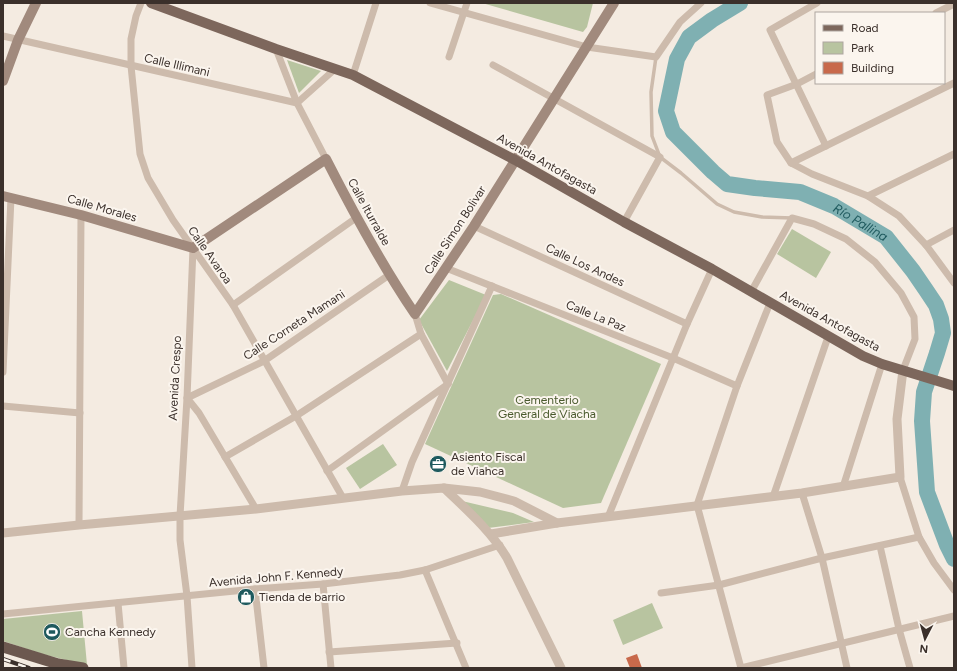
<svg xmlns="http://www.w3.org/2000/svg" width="957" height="671" viewBox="0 0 957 671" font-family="Figtree,sans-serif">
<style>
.green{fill:#b8c4a0}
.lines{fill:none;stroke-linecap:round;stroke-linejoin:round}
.river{stroke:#7fb0b2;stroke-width:16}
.building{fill:#c8694b}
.service{stroke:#cdbbac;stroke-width:3.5}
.minor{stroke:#cdbbac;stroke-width:7}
.tertiary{stroke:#cdbbac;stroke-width:9}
.secondary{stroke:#a18a7d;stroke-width:10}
.primary{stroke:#7d675c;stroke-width:10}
.trunk{stroke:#6c584f;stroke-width:11}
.rail-casing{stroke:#3b302b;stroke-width:4}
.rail{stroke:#fbf5ee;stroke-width:2.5;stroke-dasharray:8;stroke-linecap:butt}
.labels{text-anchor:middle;stroke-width:4;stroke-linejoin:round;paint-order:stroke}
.street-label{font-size:12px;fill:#3b302b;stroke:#fbf5ee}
.park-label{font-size:12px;fill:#4a5a2e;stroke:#fbf5ee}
.poi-label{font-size:12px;fill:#3b302b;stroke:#fbf5ee;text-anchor:start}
.water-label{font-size:13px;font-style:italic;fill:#1f5a5e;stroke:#fbf5ee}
</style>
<rect width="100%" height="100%" fill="#f4ebe1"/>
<g class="green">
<polygon points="482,3 593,3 587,27 583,32"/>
<polygon points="287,60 321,71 299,93"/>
<polygon points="792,229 831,252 816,278 777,254"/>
<polygon points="449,280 486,295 447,371 419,320"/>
<polygon points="501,294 661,364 601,503 563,508 425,444 493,295"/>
<polygon points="383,444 397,465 360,489 346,468"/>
<polygon points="462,501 513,513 534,522 488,528"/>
<polygon points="652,603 663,628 623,645 613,620"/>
<polygon points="82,611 87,665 42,654 3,641 3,619"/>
</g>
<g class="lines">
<path class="river" id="s1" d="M740,3L712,20L689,37L677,59L666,111L673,132L713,172L727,184L755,188L800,192L834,206L886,237L913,271L926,290L936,305L941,319L943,333L937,353L924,392L922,421L927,492L947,545L954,559"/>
</g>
<polygon class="building" points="637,654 642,668 630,668 626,658"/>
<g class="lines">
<polyline class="service" points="656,57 651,92 652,136 660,157 681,173 717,204 734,212 762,217 792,218"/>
<g class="minor">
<polyline points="141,3 136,16 131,39 131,66 140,154 148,178 173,220 233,305 343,498"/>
<polyline points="430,3 587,47 656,57 680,22 701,3"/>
<polyline points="817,3 770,30 826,146"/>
<polyline points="936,13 954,4"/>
<polyline points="3,36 297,103"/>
<polyline points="276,49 297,103 326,159"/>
<polyline points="449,57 467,3"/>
<polyline points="493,65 660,157 624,222"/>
<polyline points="816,74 797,84 767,95 777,142 791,163 812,174 868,196 899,216 926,245 954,283"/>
<polyline points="353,75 376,3"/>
<polyline points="297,103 335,69"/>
<polyline points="791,163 954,83"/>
<polyline points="868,196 954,154"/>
<polyline points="474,226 687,324"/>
<polyline points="926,245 954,230"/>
<polyline points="446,268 673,358 737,386"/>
<polyline points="751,292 792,218 814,224 846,239 875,262 901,293 914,317 915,339 903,370"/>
<polyline points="233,305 356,218"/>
<polyline points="415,314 421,334 448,384"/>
<polyline points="3,372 11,198"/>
<polyline points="3,406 80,413"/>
<polyline points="225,457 296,416 421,334"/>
<polyline points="327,471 448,384"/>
<polyline points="900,477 919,537 934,563 954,590"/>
<polyline points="843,487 882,364"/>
<polyline points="402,491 412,462 492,286"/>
<polyline points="802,493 822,558 847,668"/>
<polyline points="773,497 828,337"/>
<polyline points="256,509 199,413 187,398 264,361 389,275"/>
<polyline points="608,517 687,324 712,269"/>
<polyline points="79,525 81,215"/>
<polyline points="880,546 899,629 910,668"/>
<polyline points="425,570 466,668"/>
<polyline points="323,584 331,668"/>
<polyline points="255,589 264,668"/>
<polyline points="661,593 719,585 822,558 919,537"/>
<polyline points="118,603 124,668"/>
<polyline points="3,614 255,589 323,584 400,575 425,570 500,545"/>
<polyline points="329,652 457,643"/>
<polyline points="192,668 187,596 180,540 180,516 187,398 193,248"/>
<polyline points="741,668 697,505 737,386 770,303"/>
<polyline points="741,668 954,616"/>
</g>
<g class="tertiary">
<path d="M444,488C467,510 491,531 507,558L561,668"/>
<polyline points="3,533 79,525 256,509 402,491 444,488 480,492 514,501 557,523"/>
<polyline points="491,534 557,523 802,493 900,477 897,419 903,370"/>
</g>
<g class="secondary">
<polyline points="3,81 18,40 36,3"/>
<path d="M3,196L81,215L193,248L326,159C353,212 381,264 415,314L474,226L614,3"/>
</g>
<polyline class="primary" points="151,3 276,49 353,75 515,160 624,222 712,269 863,356 882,364 954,386"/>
<polyline class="trunk" points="3,647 58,664 83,668"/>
<defs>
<polyline id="rail" points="3,659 29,668"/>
</defs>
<use href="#rail" class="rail-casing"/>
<use href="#rail" class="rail"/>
</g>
<defs>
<symbol id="office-disc" viewBox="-11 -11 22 22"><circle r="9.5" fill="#1f5a5e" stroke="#fbf5ee"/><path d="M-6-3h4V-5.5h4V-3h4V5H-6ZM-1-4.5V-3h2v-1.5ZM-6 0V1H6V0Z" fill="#fff"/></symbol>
<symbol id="shop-disc" viewBox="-11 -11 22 22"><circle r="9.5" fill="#1f5a5e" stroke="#fbf5ee"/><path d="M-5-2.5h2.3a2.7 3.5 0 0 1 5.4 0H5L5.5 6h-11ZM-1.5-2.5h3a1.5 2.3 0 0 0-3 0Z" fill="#fff"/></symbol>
<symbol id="stadium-disc" viewBox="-11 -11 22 22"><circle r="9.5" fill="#1f5a5e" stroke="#fbf5ee"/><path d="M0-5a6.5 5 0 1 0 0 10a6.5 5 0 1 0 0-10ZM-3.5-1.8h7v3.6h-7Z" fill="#fff"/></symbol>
</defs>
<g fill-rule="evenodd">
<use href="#office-disc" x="428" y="454" width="20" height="20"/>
<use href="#shop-disc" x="236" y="587" width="20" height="20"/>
<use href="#stadium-disc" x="42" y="622" width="20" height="20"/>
</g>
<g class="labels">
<g class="street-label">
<text transform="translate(177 65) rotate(13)" y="4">Calle Illimani</text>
<text transform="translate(547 164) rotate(29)" y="4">Avenida Antofagasta</text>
<text transform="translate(102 208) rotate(16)" y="4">Calle Morales</text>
<text transform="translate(369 212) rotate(61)" y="4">Calle Iturralde</text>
<text transform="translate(455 230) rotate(-57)" y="4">Calle Simon Bolivar</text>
<text transform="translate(210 255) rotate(55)" y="4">Calle Avaroa</text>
<text transform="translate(585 265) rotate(25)" y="4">Calle Los Andes</text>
<text transform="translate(596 316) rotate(22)" y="4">Calle La Paz</text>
<text transform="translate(830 321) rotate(29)" y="4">Avenida Antofagasta</text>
<text transform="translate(294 325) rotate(-33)" y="4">Calle Corneta Mamani</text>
<text transform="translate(175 378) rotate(-87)" y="4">Avenida Crespo</text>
<text transform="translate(276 577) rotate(-5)" y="4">Avenida John F. Kennedy</text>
</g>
<g class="park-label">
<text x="547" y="404">Cementerio<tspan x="547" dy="14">General de Viacha</tspan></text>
</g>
<g class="poi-label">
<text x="451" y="461">Asiento Fiscal<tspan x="451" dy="14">de Viahca</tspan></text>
<text x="259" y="601">Tienda de barrio</text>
<text x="65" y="636">Cancha Kennedy</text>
</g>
<g class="water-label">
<text dy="5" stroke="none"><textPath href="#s1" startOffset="378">Río Pallina</textPath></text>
</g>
</g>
<rect width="957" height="671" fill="none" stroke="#3b302b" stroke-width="8"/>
<rect x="815" y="12" width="130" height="72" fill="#fbf5ee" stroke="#aea6a0"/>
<rect x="823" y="25" width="20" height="6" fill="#7d675c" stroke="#aea6a0"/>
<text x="851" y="32" font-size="12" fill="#3b302b">Road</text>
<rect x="823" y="42" width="20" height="12" fill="#b8c4a0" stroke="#aea6a0"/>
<text x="851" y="52" font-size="12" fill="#3b302b">Park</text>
<rect x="823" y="62" width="20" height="12" fill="#c8694b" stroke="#aea6a0"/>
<text x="851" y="72" font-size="12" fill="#3b302b">Building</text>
<g transform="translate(925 639) rotate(186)" stroke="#fbf5ee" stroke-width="3" paint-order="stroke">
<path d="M0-3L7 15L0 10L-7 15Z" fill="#3b302b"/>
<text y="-6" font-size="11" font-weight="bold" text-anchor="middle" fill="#3b302b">N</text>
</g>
</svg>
